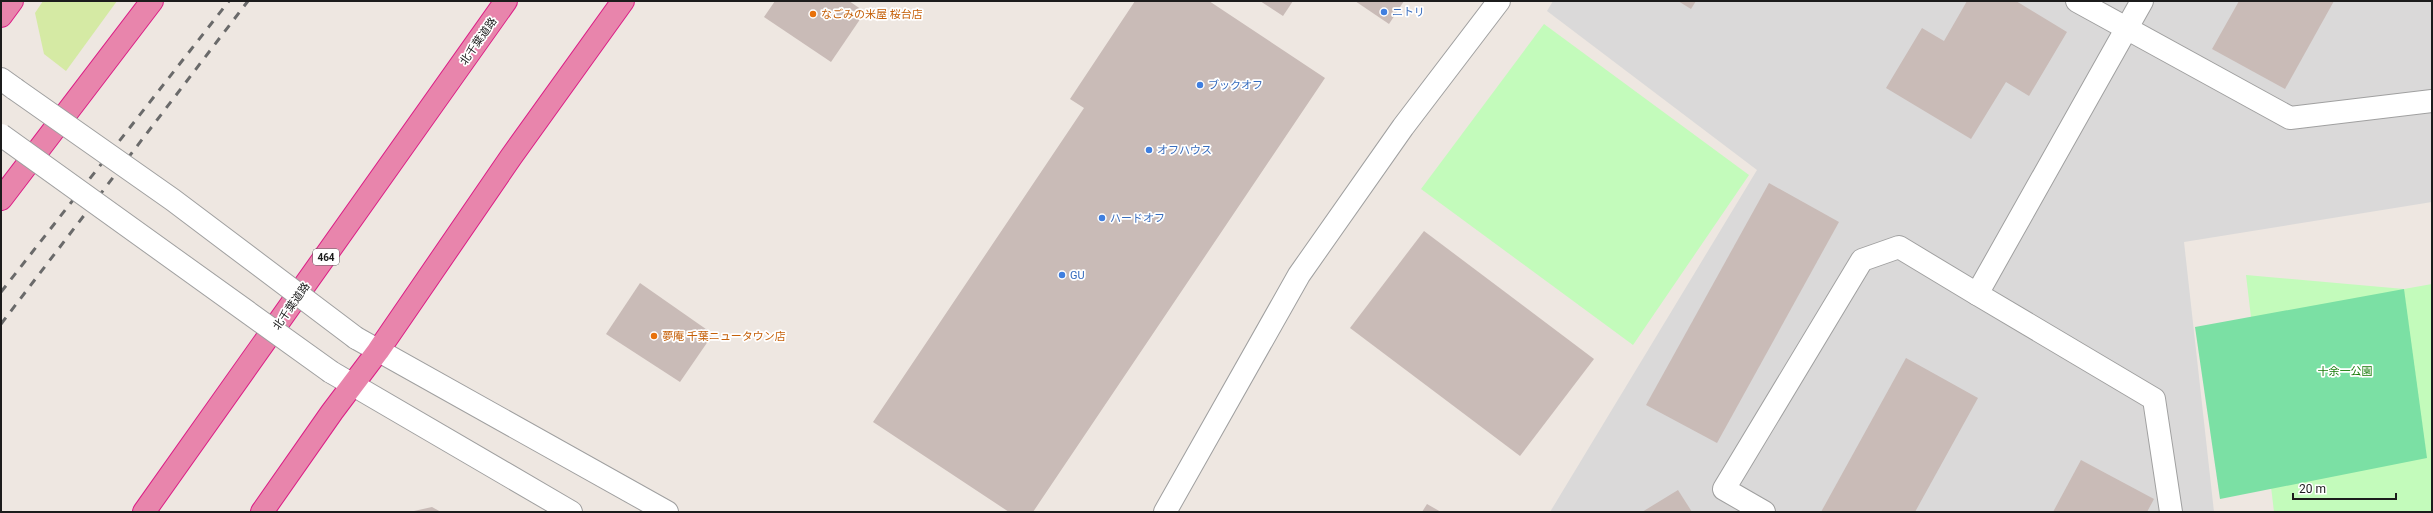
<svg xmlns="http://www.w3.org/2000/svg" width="2433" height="513" viewBox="0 0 2433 513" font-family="Roboto,'Noto Sans JP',sans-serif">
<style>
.residential{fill:#dad9d9}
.grass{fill:#d5eaa4}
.park{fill:#c3fbbb}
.pitch{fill:#7be0a4}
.building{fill:#c9bbb7}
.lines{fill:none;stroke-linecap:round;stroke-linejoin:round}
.minor-casing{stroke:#a0a0a0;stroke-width:24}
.highway-casing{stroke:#db1e86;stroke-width:24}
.minor{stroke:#fff;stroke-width:22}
.highway{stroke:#e885ac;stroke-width:22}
.rail{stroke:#6a6a6a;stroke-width:3;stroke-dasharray:8 8;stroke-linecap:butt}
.minor-bridge-casing{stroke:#a0a0a0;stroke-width:24;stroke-linecap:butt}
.minor-bridge{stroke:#fff;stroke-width:22}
.shop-dot{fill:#3f7fe0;stroke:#fff;stroke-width:1.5}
.food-dot{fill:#e8710a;stroke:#fff;stroke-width:1.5}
.labels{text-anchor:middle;stroke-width:3.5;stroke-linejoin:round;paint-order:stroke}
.shield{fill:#fff;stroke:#606060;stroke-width:1}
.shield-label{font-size:10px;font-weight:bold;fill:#1c1c1c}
.shop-label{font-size:11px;fill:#366cbe;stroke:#fff;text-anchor:start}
.food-label{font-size:11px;fill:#c56008;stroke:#fff;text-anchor:start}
.street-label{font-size:11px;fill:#1c1c1c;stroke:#fff}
.park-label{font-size:11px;fill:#177b08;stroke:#fff}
</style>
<rect width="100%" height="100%" fill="#eee7e1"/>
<polygon class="residential" points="1553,1 2432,1 2432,202 2184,242 2214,512 1550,512 1757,170 1547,11"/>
<polygon class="grass" points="43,1 117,1 66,71 44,54 35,13"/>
<g class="park">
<polygon points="1544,24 1749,175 1633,345 1421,189"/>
<polygon points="2246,275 2404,289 2432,284 2432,512 2274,512"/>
</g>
<polygon class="pitch" points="2404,289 2427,458 2220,499 2195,327"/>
<g class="building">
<polygon points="775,1 849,1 865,12 831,62 764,17"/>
<polygon points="1135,1 1209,1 1325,78 1033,512 1009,512 873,422 1084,108 1070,99"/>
<polygon points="1260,1 1293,1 1283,16"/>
<polygon points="1355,1 1404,1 1389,24"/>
<polygon points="1678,1 1696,1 1691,9"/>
<polygon points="1967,1 2016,1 2067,32 2029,96 2006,82 1971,139 1886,88 1922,28 1944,41"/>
<polygon points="2239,1 2334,1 2285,89 2212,49"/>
<polygon points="1769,183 1839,222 1717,443 1646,405"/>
<polygon points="1424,231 1594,359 1520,456 1350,328"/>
<polygon points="640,283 713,334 680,382 606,334"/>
<polygon points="1906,358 1978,398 1915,512 1821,512"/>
<polygon points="2081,460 2154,499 2147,512 2053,512"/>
<polygon points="1678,490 1692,512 1642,512"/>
<polygon points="1427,504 1441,512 1422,512"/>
<polygon points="432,507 441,512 414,512 414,511"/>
</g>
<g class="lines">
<defs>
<g id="minor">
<polyline points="2077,1 2290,118 2432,101"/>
<polyline points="2142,1 1977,294 2154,399 2171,512"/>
<polyline points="1,79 15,89"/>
<polyline points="356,338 667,512"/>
<polyline points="331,372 571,512"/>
<polyline points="1165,512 1299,275 1403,127 1499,1"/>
<polyline points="1764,512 1724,489 1862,260 1899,247 1977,294"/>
</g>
<g id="highway">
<polyline points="1,16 12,1"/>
<polyline points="1,199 152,1"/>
<polyline points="144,512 506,1"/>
<polyline points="262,512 332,412 378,351 511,157 623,1"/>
</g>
</defs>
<use href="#minor" class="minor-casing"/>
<use href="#highway" class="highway-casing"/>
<use href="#minor" class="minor"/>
<use href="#highway" class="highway"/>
<g class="rail">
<polyline points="1,292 229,1"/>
<polyline points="1,324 248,1"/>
</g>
<defs>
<g id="minor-bridge">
<polyline points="15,89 173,200 356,338"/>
<polyline points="1,135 331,372"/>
</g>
</defs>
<use href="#minor-bridge" class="minor-bridge-casing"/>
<use href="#minor-bridge" class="minor-bridge"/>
</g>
<g class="shop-dot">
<circle cx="1384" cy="12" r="4"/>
<circle cx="1200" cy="85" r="4"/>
<circle cx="1149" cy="150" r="4"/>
<circle cx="1102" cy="218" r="4"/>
<circle cx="1062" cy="275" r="4"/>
</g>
<g class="food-dot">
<circle cx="813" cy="14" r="4"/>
<circle cx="654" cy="336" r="4"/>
</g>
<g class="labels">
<rect class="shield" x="313" y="249" width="26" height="16" rx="3"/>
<g class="shield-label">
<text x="326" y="261">464</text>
</g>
<g class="shop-label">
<text x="1392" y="16">ニトリ</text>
<text x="1208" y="89">ブックオフ</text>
<text x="1157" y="154">オフハウス</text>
<text x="1110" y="222">ハードオフ</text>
<text x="1070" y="279">GU</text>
</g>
<g class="food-label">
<text x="821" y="18">なごみの米屋 桜台店</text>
<text x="662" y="340">夢庵 千葉ニュータウン店</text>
</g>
<g class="street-label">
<text transform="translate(478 41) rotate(-55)" y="4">北千葉道路</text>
<text transform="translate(291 306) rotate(-55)" y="4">北千葉道路</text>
</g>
<g class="park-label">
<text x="2345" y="375">十余一公園</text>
</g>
</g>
<rect width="2433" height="513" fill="none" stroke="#1c1c1c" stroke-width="4"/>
<path d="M2293 493v6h103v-6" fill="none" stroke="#1c1c1c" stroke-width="2"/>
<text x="2299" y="493" font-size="12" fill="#1c1c1c" stroke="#ffffff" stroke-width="3" paint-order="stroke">20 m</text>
</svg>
